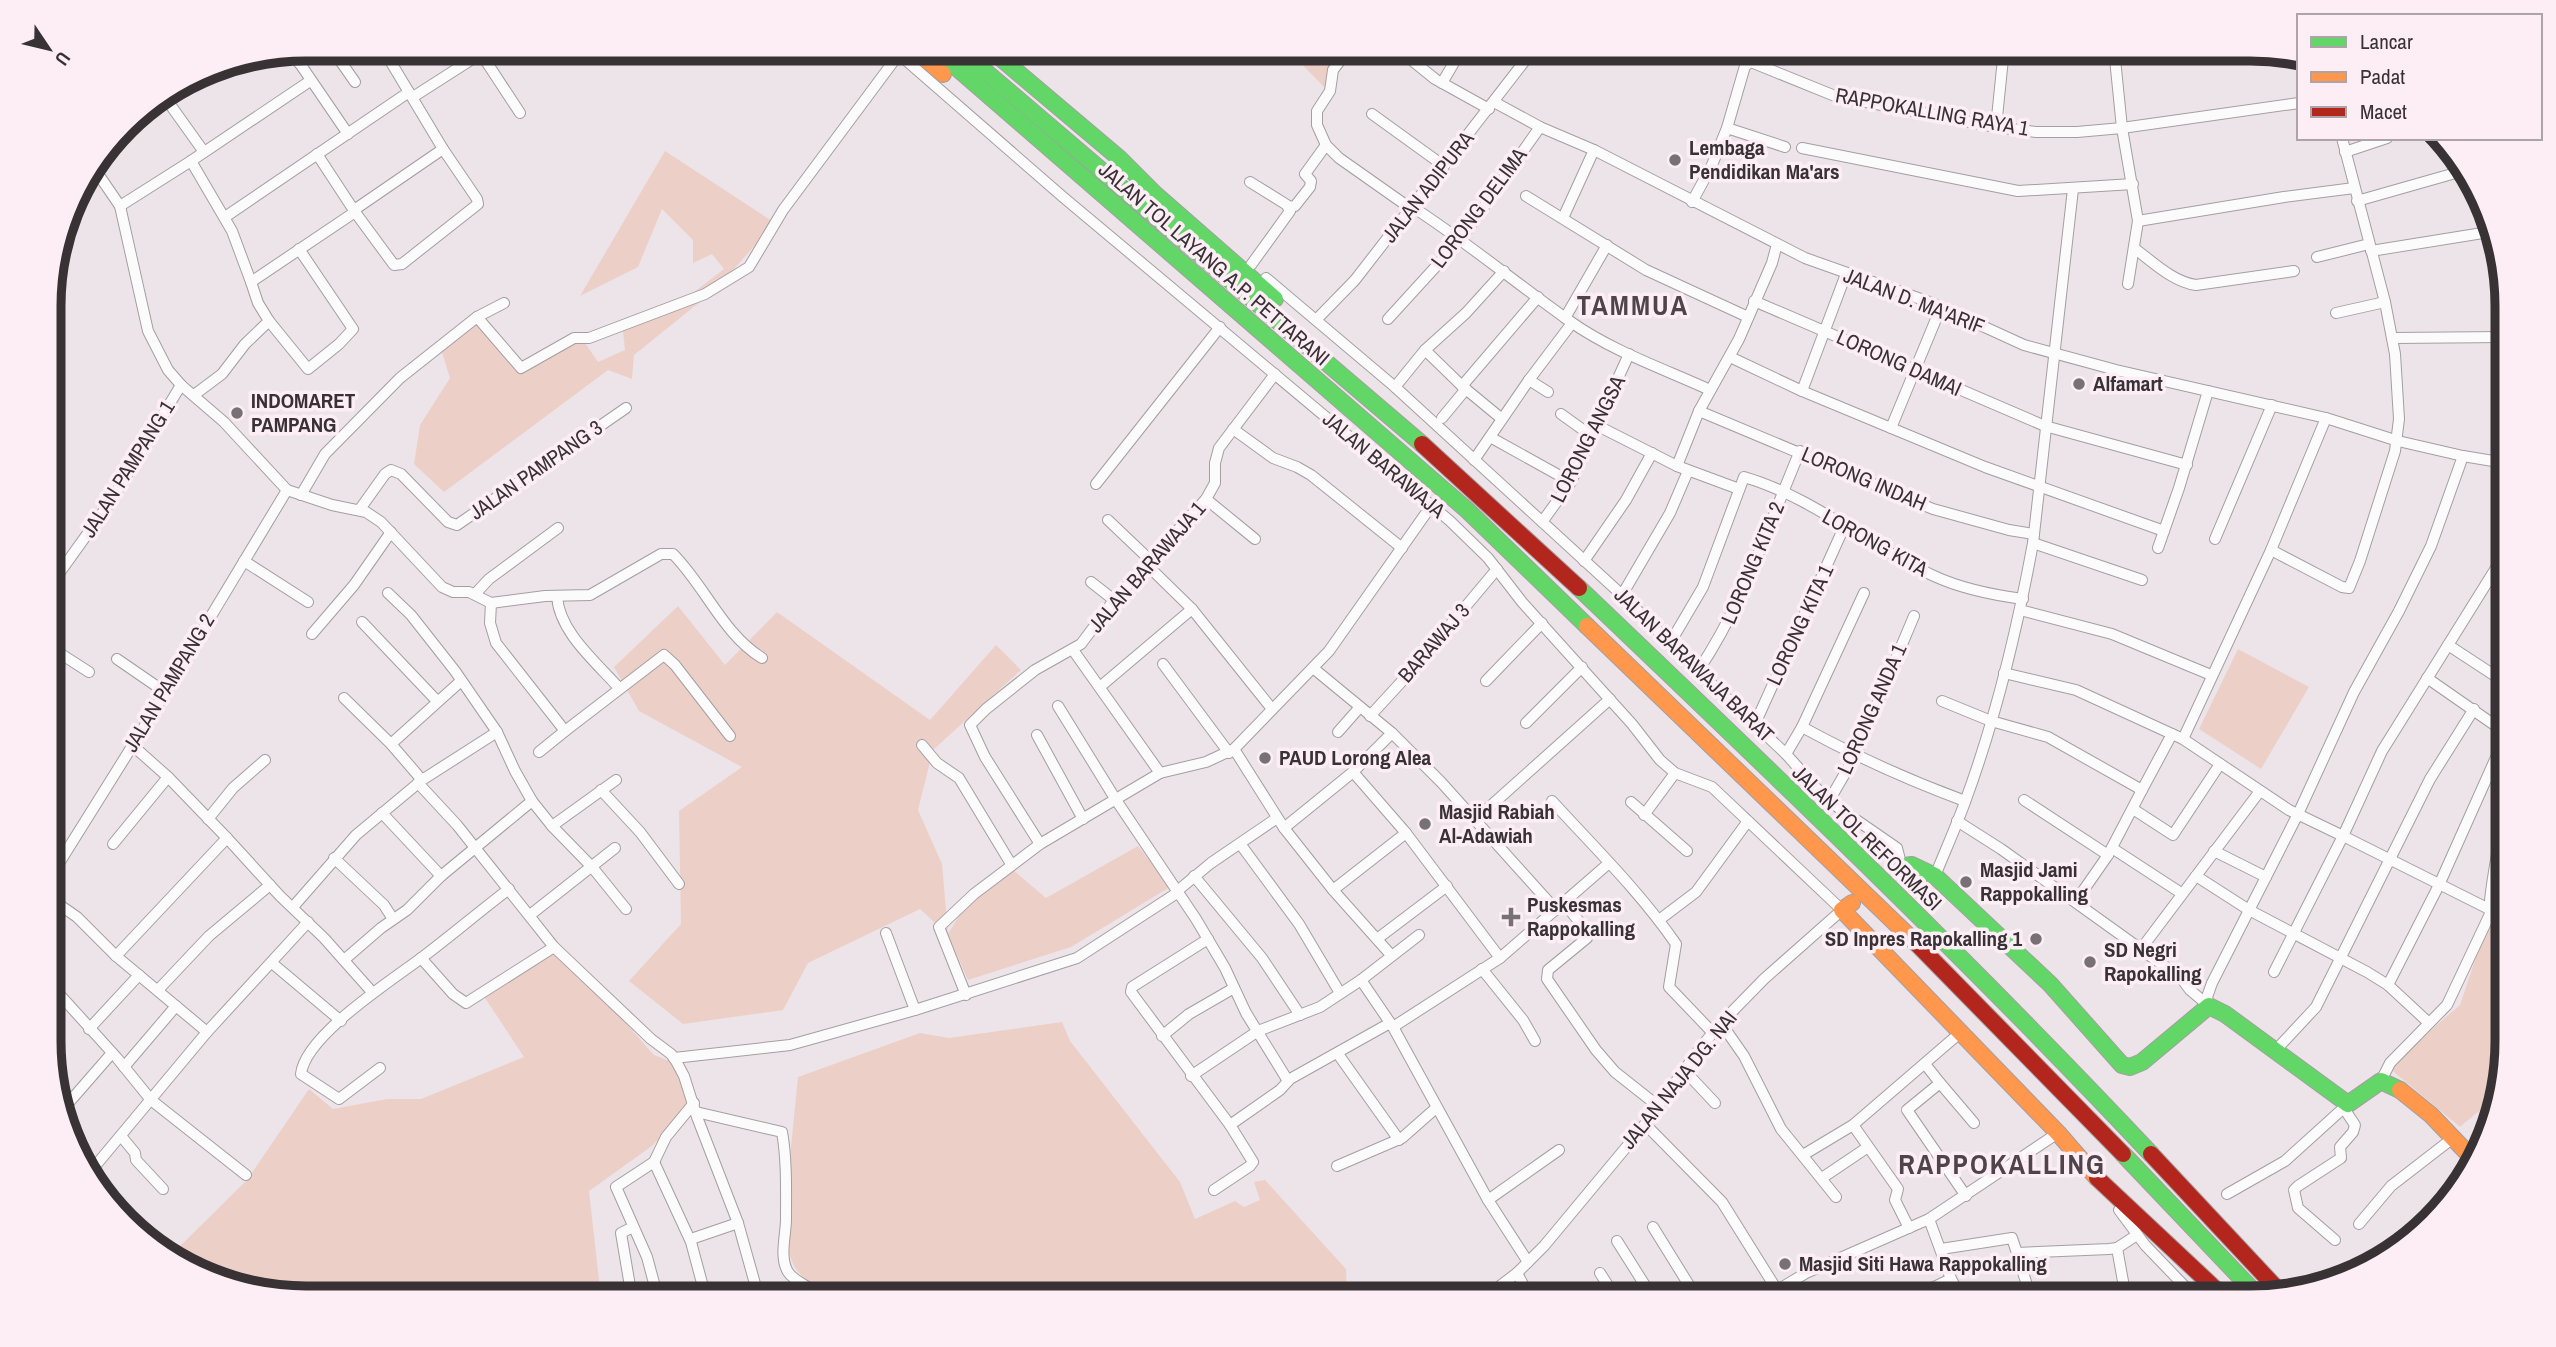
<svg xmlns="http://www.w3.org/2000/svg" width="2556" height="1347" viewBox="0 0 2556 1347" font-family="'Archivo Narrow',sans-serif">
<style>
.green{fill:#ecd0c8}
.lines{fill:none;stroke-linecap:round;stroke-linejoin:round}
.street-casing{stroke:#a49ea1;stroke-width:12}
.fast-casing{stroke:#a49ea1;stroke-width:18}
.slow-casing{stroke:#a49ea1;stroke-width:18}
.jam-casing{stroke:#a49ea1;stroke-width:18}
.street{stroke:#fcfbfc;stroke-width:10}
.fast{stroke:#63d668;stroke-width:16}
.slow{stroke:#ff974d;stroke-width:16}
.jam{stroke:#b3261e;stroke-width:16}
.poi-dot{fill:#777074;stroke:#fdeef6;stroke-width:2.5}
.labels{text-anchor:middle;stroke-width:7;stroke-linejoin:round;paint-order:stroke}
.street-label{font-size:21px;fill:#383235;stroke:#fdeef6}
.poi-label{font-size:21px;font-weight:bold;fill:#383235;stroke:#fdeef6;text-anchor:start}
.district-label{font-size:28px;font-weight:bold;letter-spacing:2px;fill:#50444b;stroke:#fdeef6}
.rim{fill:none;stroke:#383235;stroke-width:9}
</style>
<rect width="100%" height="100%" fill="#ece4e8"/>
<g class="green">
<polygon points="1287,49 1359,49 1324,87"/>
<polygon points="665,151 775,223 716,289 634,355 632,379 608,370 444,492 414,464 420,425 450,378 441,349 478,319 525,364 581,337 598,362 625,350 623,331 662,304 671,310 724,269 712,254 693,263 693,240 662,209 638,267 580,296"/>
<polygon points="678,606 725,665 777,612 930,720 996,645 1021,670 933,750 918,810 942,864 948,934 974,891 1012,869 1046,898 1138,846 1170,887 1071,947 968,980 948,935 920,909 808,963 783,1010 683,1024 629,981 681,924 679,811 742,767 639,711 614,667"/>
<polygon points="2238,649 2309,687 2261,769 2199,729"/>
<path d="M2489,918L2507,927C2507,965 2516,1048 2494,1077C2501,1100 2475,1113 2460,1127L2388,1067L2460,1005Z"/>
<polygon points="552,952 622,1019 654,1055 672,1062 690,1107 652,1146 589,1191 601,1298 306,1298 192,1271 172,1254 247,1180 309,1089 333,1109 387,1099 421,1099 524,1057 485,998"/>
<path d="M1062,1022L1070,1041L1180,1182L1195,1219L1235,1201L1244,1207L1260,1200L1254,1182L1265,1180L1346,1269L1347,1298H828C822,1284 812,1285 802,1276C794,1268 791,1260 788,1250L791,1147L798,1077L920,1033L949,1038Z"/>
</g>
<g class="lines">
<defs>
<g id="street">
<polyline points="332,49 355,82"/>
<polyline points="478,49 520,113"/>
<polyline points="893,49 1063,197 1450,521 1488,558 1522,602 1632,724 1660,760 1675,773 1712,787 1842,910 1764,979 1721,1023 1701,1047 1643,1127 1544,1246 1517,1273 1484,1298"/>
<polyline points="1349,49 1333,70 1330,91 1317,111 1317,125 1326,145 1339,158 1410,208"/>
<polyline points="1398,49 1435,79 1489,109"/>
<polyline points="2114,49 2122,128 2138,221 2284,197 2354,188"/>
<polyline points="292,52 348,134"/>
<polyline points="299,63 318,49"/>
<polyline points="1442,83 1462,49"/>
<polyline points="164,96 204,152"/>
<polyline points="413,97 488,49"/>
<polyline points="1494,102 1540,127 1594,150 1805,258 1932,303 2024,345 2116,370 2326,418 2398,441 2463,456 2505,463"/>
<polyline points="1372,114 1444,166"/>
<polyline points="1996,127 2004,49"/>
<polyline points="1727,128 1785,147"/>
<polyline points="1802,148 2018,191 2133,184"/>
<polyline points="2345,152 2387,138"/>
<polyline points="317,154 355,212 394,265 402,264 478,204 477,199 443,149 383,49"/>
<polyline points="191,161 232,231 251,282"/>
<path d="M94,168L120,206L148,331L168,370L181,385L224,422L287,490L332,505L366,512L381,522L442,587L453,592H469L491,603L545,596L590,595L661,554H673C705,586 723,634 762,658"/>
<polyline points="1250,182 1287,205 1290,211 1251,265"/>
<polyline points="1526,196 1646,270 1748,317"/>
<polyline points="2357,201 2466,170"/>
<polyline points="1692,202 1712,165 1727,128 1745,66 1751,62 1835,96 1996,127 2036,132 2077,132 2122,128 2299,103"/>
<polyline points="120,206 191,161 310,81"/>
<path d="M1411,206C1467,242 1517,284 1571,322C1612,351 1664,369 1710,390"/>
<polyline points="1288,207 1295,206 1310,187 1311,181 1305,174 1326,145"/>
<polyline points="354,210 443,149"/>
<polyline points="225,217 409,92"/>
<polyline points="1563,218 1594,150"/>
<path d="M2134,248C2153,262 2173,282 2196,285L2294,271"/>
<polyline points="2371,251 2489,232"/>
<polyline points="2317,257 2369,244"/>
<polyline points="1266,278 1395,387 1622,595 1698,671 1786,754 1826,799 1897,848 1901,864"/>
<polyline points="2128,284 2138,221"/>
<polyline points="1754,301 2045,426 2187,465"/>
<polyline points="2336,313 2385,302"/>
<polyline points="477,317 521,368 574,338 589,338 705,294 749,267 783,210 899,54"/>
<polyline points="1565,318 1607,245"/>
<polyline points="1388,319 1461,239 1540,127"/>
<polyline points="1316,320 1355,280 1534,49"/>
<polyline points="269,321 308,369 339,344 353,329 299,249"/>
<polyline points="2392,338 2505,337"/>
<polyline points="1425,350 1462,386 1502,419"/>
<polyline points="1730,357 1802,391 1985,467 2164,531"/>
<polyline points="1529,380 1548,392"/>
<polyline points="1462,386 1538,297"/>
<polyline points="1395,387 1425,350 1466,313 1504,271"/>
<polyline points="1802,391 1846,274"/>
<polyline points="194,395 222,374 245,344 269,321 258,303 251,282 355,212"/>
<polyline points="1699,411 1933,509 2009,530 2034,534"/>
<polyline points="1561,414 1593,437"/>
<polyline points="1442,418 1466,389"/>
<polyline points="1598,426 1677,466 1739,489"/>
<polyline points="1891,428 1941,307"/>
<polyline points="1233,429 1273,458 1297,467 1311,475 1402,548"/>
<polyline points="1490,437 1571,482"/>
<polyline points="1474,460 1529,380 1572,323"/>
<polyline points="1677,466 1699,411 1739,339 1772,263 1777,244"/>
<polyline points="1096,484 1220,327"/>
<polyline points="301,495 325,454 400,378 477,317 504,303"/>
<polyline points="1206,499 1255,539"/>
<polyline points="360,509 385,474 391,470 401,474 448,522 457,525 626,408"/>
<polyline points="1108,520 1150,560"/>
<polyline points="1542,522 1571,482 1629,354"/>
<polyline points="2215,539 2272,405"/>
<polyline points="2033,543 2142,580"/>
<polyline points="2158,548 2179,488 2208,391"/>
<polyline points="2271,550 2342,587 2349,588 2360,561 2395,451 2399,419 2395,354 2385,302 2342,138"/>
<polyline points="2506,552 2382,751 2343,836 2507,918"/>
<polyline points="244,561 308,602"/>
<polyline points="1584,561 1626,500 1652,453"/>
<polyline points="1146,564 1192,609 1272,709"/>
<polyline points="1091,582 1114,600"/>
<polyline points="50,586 111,501 181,385"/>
<polyline points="388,593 411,615 455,671 497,732 515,771 532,801 552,826 592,867 626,909"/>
<polyline points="475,594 489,579 558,528"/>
<polyline points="1622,595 1670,513 1688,471"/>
<path d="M557,596C559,632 596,662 619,688"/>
<polyline points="491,603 490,623 496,643 565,731 664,655 675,665 730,736"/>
<polyline points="2020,610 2112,634 2211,675"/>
<polyline points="362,622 437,701"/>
<polyline points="312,634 354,585 391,532"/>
<path d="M1670,643L1703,587L1744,477C1813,497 1869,547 1934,576C1962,589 1993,595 2023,599"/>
<polyline points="2448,645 2506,683"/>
<polyline points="50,647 89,672"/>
<polyline points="1073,650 1160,773"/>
<polyline points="117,659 165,692"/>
<polyline points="1163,664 1229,753"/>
<polyline points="1313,668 1392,733 1441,782 1556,910"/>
<path d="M1698,671C1744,603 1768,526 1800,451"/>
<polyline points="2004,673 2076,690 2172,734"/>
<polyline points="2427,678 2506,733"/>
<polyline points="1486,681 1542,623"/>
<polyline points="1101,686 1192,609"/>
<polyline points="344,698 391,744 422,780"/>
<polyline points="1942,701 1991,721 2048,737 2142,790 2172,734 2183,739 2289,810 2343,836 2274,972"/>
<polyline points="1058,706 1116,800 1196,919 1225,968 1246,1013 1288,1081"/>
<polyline points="1370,716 1415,667 1497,569"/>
<polyline points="1526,723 1582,667"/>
<polyline points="1755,724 1845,525"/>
<path d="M1802,727C1855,756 1908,780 1965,801"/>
<polyline points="1338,732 1360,707"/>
<polyline points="1037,735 1083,819"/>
<polyline points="2183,739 2271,550 2326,418"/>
<polyline points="391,744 461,681"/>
<polyline points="132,745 168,777 227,838 280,896 324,938 372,992"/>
<polyline points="922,745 937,763 959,778 1011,864"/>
<polyline points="1234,749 1284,828 1333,890 1391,955"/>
<polyline points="539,752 565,731"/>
<polyline points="1786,754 1802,727 1864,593"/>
<polyline points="1353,772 1406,833 1500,958"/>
<polyline points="418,783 457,825 554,947 651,1039 671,1054 676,1061 684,1076 697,1117 738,1223 759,1298"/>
<polyline points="601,790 640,832 679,884"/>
<polyline points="2024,800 2108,855"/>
<path d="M1552,801C1595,848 1640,892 1676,944L1669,987L1713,1033"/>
<polyline points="1829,801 1855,756 1914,616"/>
<polyline points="1631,802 1687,851"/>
<polyline points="2133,809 2173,835 2220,764"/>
<polyline points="382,813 441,876"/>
<polyline points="1644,815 1675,773"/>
<polyline points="208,819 233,788 265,760"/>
<polyline points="1476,819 1610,699"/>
<polyline points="1957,821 2001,849 2181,978 2190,990 2209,1006"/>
<polyline points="552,826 616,780"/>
<polyline points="1284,828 1353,772 1392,733"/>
<polyline points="113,844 168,777"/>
<polyline points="1040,844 985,757 970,725 986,709 1035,670 1081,644 1114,600 1206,499 1215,483 1215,463 1219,448 1275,374"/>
<polyline points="1241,845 1299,924 1340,993"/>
<polyline points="2112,848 2181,893"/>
<polyline points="2214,851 2266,877"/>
<polyline points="334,858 384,905 393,919"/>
<polyline points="51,876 146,724 287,490"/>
<polyline points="1194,876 1262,958 1300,1015"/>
<path d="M1935,876C1945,851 1956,827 1965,802C1996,718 2017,630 2033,543L2073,189"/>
<polyline points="2196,876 2249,910 2367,972 2388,985 2429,1023"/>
<polyline points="1333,890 1406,833"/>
<polyline points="1176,892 1211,863 1277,818"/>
<polyline points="51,899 77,917 116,956 207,1032"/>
<polyline points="2076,901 2108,855 2142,790"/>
<polyline points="1564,903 1586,930 1587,938 1548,970 1547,979 1596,1050 1615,1072 1658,1106"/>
<polyline points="293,907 356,835 422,780 497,732"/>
<polyline points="530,915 615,848"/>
<polyline points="1659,920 1696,892 1748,821"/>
<polyline points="886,933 915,1010"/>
<polyline points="1208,939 1132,987 1131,992 1230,1125"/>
<polyline points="1377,939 1447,886"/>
<polyline points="2141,949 2260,791"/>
<polyline points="116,956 227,838"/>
<polyline points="421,958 453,994 466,1003 554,947"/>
<polyline points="344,960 381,928 407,910 441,876 532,801"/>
<polyline points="272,963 341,1021"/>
<polyline points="1482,969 1523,1020 1535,1041"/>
<polyline points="1361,980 1393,1027 1488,1200 1528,1262"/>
<polyline points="2388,985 2439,885 2506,735"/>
<polyline points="51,990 60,995 117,1058 151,1100 246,1175"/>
<polyline points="158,990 209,936 270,885"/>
<polyline points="966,995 939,927 974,894 1040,844 1160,773 1206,762 1234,749 1329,651 1431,506"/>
<polyline points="2209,1006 2207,997 2212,983 2298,814 2354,692 2399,611 2431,546 2463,456"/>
<polyline points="1721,1023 1744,1056 1781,1129 1836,1197"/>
<polyline points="1393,1027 1500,958 1609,863"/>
<polyline points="89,1029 139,975"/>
<polyline points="1162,1036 1189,1014 1234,988"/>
<polyline points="2274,1052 2316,1007 2430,779 2474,709"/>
<polyline points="1338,1054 1399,1140"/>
<polyline points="674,1058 790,1045 915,1010 1077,958 1177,893"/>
<polyline points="1925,1064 1940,1083 1907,1110 1966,1196"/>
<polyline points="124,1067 176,1006"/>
<path d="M380,1068L339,1099L301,1074C305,1035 394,979 424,956C453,934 480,911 509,889"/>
<polyline points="1684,1070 1715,1103"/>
<polyline points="1191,1076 1258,1031 1320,1007 1361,980 1419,935"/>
<path d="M2381,1081L2390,1063L2447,1005L2490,914C2486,906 2504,819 2506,802"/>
<polyline points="1940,1083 1974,1123"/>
<polyline points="65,1107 112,1053"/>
<path d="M696,1112L782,1132C787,1160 786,1191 786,1219C786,1235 779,1257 788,1272C795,1283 813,1287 822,1298"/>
<polyline points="1645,1124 1722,1202 1782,1298"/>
<polyline points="1853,1125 1898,1189 1895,1200 1909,1228"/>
<polyline points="121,1136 135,1153 136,1160 163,1189"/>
<polyline points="1803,1155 1853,1125 1961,1032"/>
<polyline points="654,1162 691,1242 706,1298"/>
<polyline points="1337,1166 1402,1138 1436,1108"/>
<polyline points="91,1171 207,1032 308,922"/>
<polyline points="1822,1178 1868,1147"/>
<polyline points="1214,1190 1250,1166 1253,1162 1230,1125 1280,1090 1290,1079 1390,1023"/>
<polyline points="2227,1194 2285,1161 2348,1104"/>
<polyline points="1488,1200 1559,1150"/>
<polyline points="2119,1210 2145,1245 2195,1297"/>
<polyline points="1929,1219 1951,1279 1962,1298"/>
<polyline points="2359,1224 2391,1186 2453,1138"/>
<polyline points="1653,1227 1697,1298"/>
<polyline points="691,1239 738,1223"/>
<polyline points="2335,1240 2298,1208 2294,1190 2298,1186 2341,1158 2340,1147 2353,1132 2355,1125 2343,1107"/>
<polyline points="1617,1241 1653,1298"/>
<polyline points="2117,1248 2126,1298"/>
<polyline points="1941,1249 2012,1238 2017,1253 2109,1249 2117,1248 2137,1235"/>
<polyline points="2017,1253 2031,1298"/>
<polyline points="1517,1273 1530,1298"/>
<polyline points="1600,1273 1616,1298"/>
<polyline points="632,1298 621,1233 633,1227"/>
<polyline points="658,1298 647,1257 616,1187 654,1162 666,1137 694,1103"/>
<polyline points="1764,1298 1806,1273 1929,1219 2058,1133"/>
<polyline points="1911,1298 1951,1279"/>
</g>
<g id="fast">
<polyline points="935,49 1467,510 1587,626"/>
<polyline points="959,49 1422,444"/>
<polyline points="990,49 1119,158 1155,194 1275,299"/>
<path d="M1579,588C1773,773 1968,959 2151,1154"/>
<polyline points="1898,867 1912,865 1935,876 2050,984 2122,1065 2130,1067 2142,1062 2209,1006 2225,1014 2348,1104 2381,1081 2400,1090"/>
<polyline points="2123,1154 2259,1297"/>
</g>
<g id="slow">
<polyline points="914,49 943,74"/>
<polyline points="1587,626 1917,944"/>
<polyline points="1852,903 1842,910 2058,1133 2097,1178"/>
<polyline points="2400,1090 2431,1115 2476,1162"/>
</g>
<g id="jam">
<polyline points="1422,444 1579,588"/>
<polyline points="1917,944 2123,1154"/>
<polyline points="2151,1154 2282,1294"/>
<polyline points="2097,1178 2224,1297"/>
</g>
</defs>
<use href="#street" class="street-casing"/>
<use href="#fast" class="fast-casing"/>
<use href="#slow" class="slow-casing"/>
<use href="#jam" class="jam-casing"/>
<use href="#street" class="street"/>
<use href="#fast" class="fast"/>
<use href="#slow" class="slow"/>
<use href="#jam" class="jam"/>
</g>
<g class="poi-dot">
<circle cx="1675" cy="160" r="7"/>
<circle cx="2079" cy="384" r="7"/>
<circle cx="237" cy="413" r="7"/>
<circle cx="1265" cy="758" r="7"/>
<circle cx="1425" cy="824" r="7"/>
<circle cx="1966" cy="882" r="7"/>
<path d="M1507.5 906.5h7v7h7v7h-7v7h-7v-7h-7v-7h7z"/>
<circle cx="2036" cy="939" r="7"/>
<circle cx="2090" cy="962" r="7"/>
<circle cx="1785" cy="1264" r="7"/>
</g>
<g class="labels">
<g class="street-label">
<text transform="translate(1932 112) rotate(10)" y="7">RAPPOKALLING RAYA 1</text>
<text transform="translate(1428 187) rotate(-52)" y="7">JALAN ADIPURA</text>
<text transform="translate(1479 208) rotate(-53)" y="7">LORONG DELIMA</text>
<text transform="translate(1214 264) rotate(41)" y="7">JALAN TOL LAYANG A.P. PETTARANI</text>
<text transform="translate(1914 301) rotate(21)" y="7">JALAN D. MA'ARIF</text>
<text transform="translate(1899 363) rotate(24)" y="7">LORONG DAMAI</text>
<text transform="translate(1588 439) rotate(-63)" y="7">LORONG ANGSA</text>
<text transform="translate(1384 465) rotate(40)" y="7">JALAN BARAWAJA</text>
<text transform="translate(128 469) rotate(-58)" y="7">JALAN PAMPANG 1</text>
<text transform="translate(536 470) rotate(-35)" y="7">JALAN PAMPANG 3</text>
<text transform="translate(1864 479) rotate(23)" y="7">LORONG INDAH</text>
<text transform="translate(1875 543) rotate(29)" y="7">LORONG KITA</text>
<text transform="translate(1753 563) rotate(-67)" y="7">LORONG KITA 2</text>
<text transform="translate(1147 567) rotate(-49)" y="7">JALAN BARAWAJA 1</text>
<text transform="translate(1800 625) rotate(-65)" y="7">LORONG KITA 1</text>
<text transform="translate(1434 643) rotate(-49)" y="7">BARAWAJ 3</text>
<text transform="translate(1694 665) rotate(44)" y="7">JALAN BARAWAJA BARAT</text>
<text transform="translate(169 683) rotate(-59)" y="7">JALAN PAMPANG 2</text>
<text transform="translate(1872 709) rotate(-66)" y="7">LORONG ANDA 1</text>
<text transform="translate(1867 838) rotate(44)" y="7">JALAN TOL REFORMASI</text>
<text transform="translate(1679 1080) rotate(-51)" y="7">JALAN NAJA DG. NAI</text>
</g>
<g class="poi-label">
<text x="1689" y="155">Lembaga<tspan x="1689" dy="24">Pendidikan Ma'ars</tspan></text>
<text x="2093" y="391">Alfamart</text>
<text x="251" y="408">INDOMARET<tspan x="251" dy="24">PAMPANG</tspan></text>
<text x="1279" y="765">PAUD Lorong Alea</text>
<text x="1439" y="819">Masjid Rabiah<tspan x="1439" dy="24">Al-Adawiah</tspan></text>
<text x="1980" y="877">Masjid Jami<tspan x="1980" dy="24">Rappokalling</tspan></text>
<text x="1527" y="912">Puskesmas<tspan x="1527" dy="24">Rappokalling</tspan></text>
<text x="2022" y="946" text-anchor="end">SD Inpres Rapokalling 1</text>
<text x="2104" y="957">SD Negri<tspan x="2104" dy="24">Rapokalling</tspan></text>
<text x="1799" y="1271">Masjid Siti Hawa Rappokalling</text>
</g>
<g class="district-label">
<text x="1633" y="315">TAMMUA</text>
<text x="2002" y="1174">RAPPOKALLING</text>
</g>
</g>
<path d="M0 0H2556V1347H0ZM306 61H2250A245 245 0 0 1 2495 306V1041A245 245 0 0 1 2250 1286H306A245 245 0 0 1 61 1041V306A245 245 0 0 1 306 61Z" fill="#fdeef6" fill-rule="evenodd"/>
<path class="rim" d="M306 61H2250A245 245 0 0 1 2495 306V1041A245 245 0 0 1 2250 1286H306A245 245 0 0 1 61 1041V306A245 245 0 0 1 306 61Z"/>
<rect x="2297" y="14" width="245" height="126" fill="#fdeef6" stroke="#aea3a9" stroke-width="2"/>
<rect x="2311" y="37" width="35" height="10" fill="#63d668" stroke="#aea3a9" stroke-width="2"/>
<text x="2360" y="49" font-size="21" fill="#383235">Lancar</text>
<rect x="2311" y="72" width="35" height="10" fill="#ff974d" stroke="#aea3a9" stroke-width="2"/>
<text x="2360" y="84" font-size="21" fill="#383235">Padat</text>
<rect x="2311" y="107" width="35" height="10" fill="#b3261e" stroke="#aea3a9" stroke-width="2"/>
<text x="2360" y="119" font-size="21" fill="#383235">Macet</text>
<g transform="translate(49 49) rotate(125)" stroke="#fdeef6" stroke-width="5" paint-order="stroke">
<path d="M0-5L12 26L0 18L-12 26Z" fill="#383235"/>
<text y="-10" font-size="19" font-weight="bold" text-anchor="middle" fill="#383235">U</text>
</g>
</svg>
